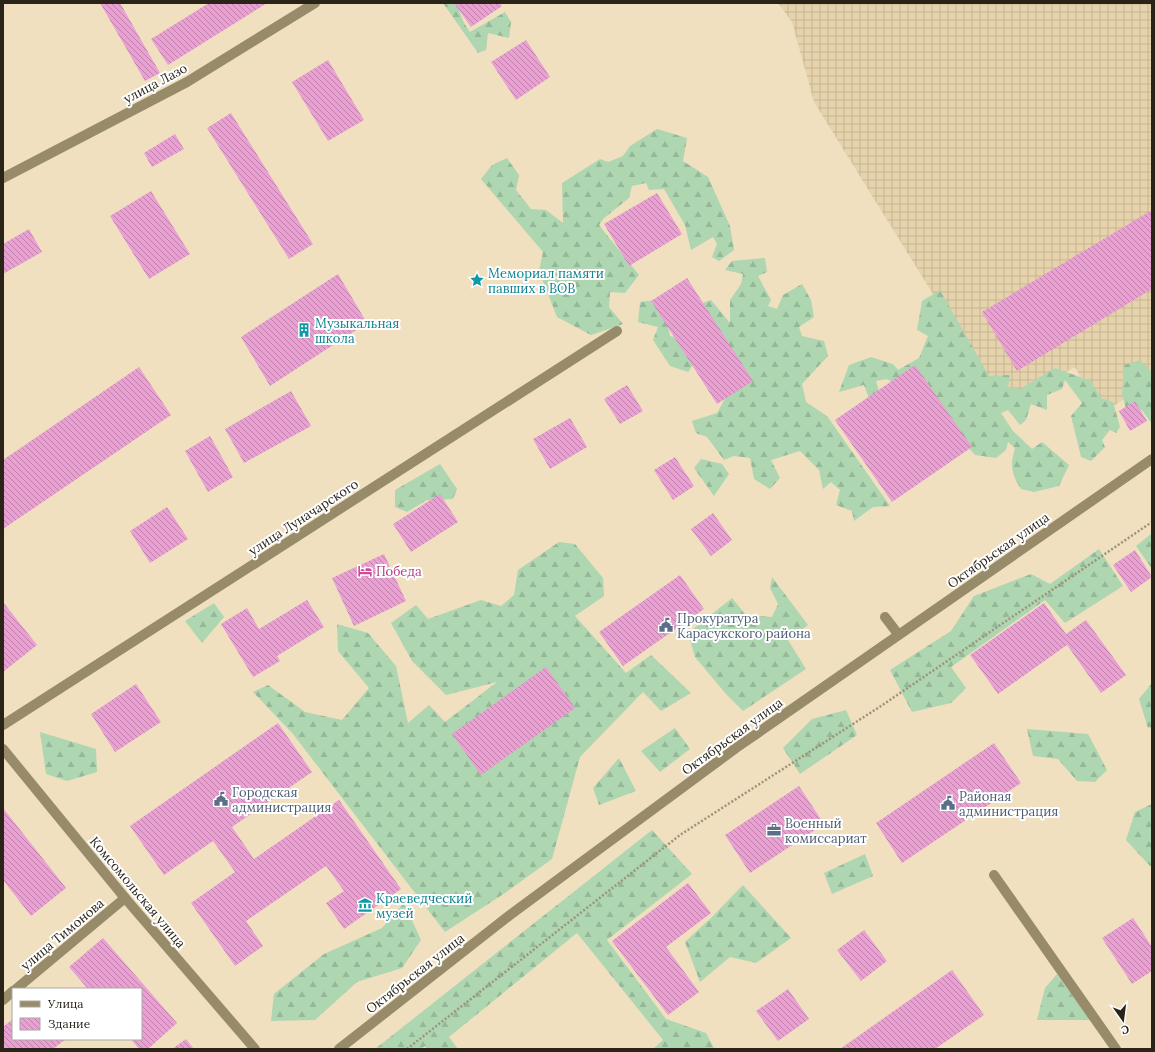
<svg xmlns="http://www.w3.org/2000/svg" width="1155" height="1052" viewBox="0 0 1155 1052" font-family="Lora,serif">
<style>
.industrial{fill:url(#industrial-grid)}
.forest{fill:url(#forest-firs)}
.building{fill:url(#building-back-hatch)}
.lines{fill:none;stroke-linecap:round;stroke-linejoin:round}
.path{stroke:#9e927b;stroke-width:2.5;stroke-dasharray:2 2;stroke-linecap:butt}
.minor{stroke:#978b6a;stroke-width:10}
.labels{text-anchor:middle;stroke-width:4;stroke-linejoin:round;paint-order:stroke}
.street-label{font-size:13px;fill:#2a2418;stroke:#fff}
.culture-label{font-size:13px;fill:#0d838f;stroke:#fff;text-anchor:start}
.hotel-label{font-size:13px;fill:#b23c85;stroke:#fff;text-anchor:start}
.service-label{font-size:13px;fill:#4e5e75;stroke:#fff;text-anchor:start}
</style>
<defs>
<pattern id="industrial-grid" width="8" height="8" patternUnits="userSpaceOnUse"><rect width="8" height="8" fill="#e6d3ac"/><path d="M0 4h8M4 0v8" fill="none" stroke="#c5b593"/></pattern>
<pattern id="forest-firs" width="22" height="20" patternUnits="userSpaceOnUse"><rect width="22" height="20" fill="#add6b1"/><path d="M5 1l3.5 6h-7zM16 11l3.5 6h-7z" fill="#95b898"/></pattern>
<pattern id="building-back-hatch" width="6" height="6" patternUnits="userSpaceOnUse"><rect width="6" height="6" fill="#eaa0d3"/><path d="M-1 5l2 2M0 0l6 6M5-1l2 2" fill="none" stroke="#be82aa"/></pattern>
</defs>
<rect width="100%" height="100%" fill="#f0e0c0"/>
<polygon class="industrial" points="778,3 1152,3 1152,382 1100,414 1075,367 1003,407 814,102 792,22"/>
<g class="forest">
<polygon points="443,3 456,3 464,23 470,32 505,12 511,22 509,38 488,33 486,50 478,53"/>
<polygon points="657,129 687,138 683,161 708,177 730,226 734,250 719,261 712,257 717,244 713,237 691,250 685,225 664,189 649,190 646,183 632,186 629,198 604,218 599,225 639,275 625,293 610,292 609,307 623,324 591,335 557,317 539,271 543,252 481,179 492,165 507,158 519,175 516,190 531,209 546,210 563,223 562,183 600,159 608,162 623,156 630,146"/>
<polygon points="765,258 767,272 758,276 771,300 768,306 777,309 783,295 802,284 811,300 814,317 799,327 802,336 824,341 828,356 802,384 806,402 827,416 890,506 873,507 854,521 852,511 836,505 840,490 831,482 823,489 819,470 800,451 771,460 780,478 770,489 754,479 750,458 734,456 724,460 707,437 696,433 692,421 717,413 730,390 689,308 711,300 730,323 730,300 741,284 743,274 725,270 732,261"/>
<path d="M940,290L989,376L1010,375L1008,387L1020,389L1055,368L1091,381L1101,398L1113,402L1120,427L1116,433L1110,430L1102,440L1105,447L1091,461L1081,457L1071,416L1082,403L1065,380L1062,389L1047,395V410L1031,404L1026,420L1020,425L1008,410L1001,413L1013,431L1032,449L1042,442L1069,465L1059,486L1034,492L1021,489C1011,474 1010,465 1015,448L1008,442L1006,450L996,458L975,455L954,431L908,388L886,379L876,381L880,394L870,401L864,385L839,392L849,365L871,357L893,364L898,370L919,358L928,336L917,330L922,301Z"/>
<polygon points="665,299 666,317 670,336 686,340 699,356 688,372 670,366 653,340 658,327 638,322 640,302"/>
<polygon points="1140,360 1152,372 1152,424 1142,410 1126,409 1122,394 1124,365"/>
<polygon points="701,459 722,464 729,474 714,496 694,468"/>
<polygon points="440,464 457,489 453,499 427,500 407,512 395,507 395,490"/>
<polygon points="1151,534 1152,534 1152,569 1136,546"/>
<polygon points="559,542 575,544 603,578 604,596 575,616 626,673 651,655 691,693 661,711 643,692 580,757 552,859 505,893 445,932 293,734 253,692 268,685 305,712 342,720 369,688 338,651 337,624 368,633 396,666 408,723 429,705 445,722 497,682 446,695 412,661 391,623 416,605 428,619 481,600 501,606 514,595 518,570"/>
<polygon points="1099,549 1123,586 1065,623 1045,600 951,667 966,688 951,703 912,712 890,670 951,631 974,596 1031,574 1050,584"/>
<polygon points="772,577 808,625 788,640 806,669 743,711 726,694 695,657 688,633 732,598 746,615 772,617 778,604 770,588"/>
<polygon points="214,603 224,617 202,643 185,621"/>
<polygon points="1152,683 1152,727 1148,728 1139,699"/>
<polygon points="846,710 857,735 800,774 783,748 812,719"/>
<polygon points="675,728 690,749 660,772 641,751"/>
<polygon points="1027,729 1088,734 1107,770 1095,782 1077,781 1058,759 1033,756"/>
<polygon points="40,732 96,749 97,772 67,781 46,774"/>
<polygon points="619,758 636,791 599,805 593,788"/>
<polygon points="1152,804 1152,866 1150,866 1126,840 1135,812"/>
<polygon points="652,830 692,874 607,940 666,1019 706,1033 714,1048 653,1049 663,1040 577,933 449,1037 458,1049 427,1049 425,1046 421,1049 375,1049"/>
<polygon points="865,854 873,876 832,894 824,873"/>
<polygon points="743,885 791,938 756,963 730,957 700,982 685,942 712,917"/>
<polygon points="404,903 421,940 402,968 357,982 315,1020 271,1021 274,994 324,954 382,928"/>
<polygon points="1057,974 1090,1020 1037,1020 1045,988"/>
</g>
<g class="building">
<polygon points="100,3 120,3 160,73 145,81"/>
<polygon points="209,3 267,3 168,65 151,39"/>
<polygon points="454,3 500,3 502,6 471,27"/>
<polygon points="526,40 550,77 516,100 491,62"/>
<polygon points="328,60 364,120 328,141 292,82"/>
<polygon points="231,113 313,244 289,259 207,128"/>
<polygon points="175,134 184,149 152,167 144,153"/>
<polygon points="151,191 190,254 149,279 110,216"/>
<polygon points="657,193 682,234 629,266 604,224"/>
<polygon points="1152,210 1152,289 1017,371 982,312"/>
<polygon points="29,229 42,252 3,274 3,244"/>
<polygon points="338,274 367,323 270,386 241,337"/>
<polygon points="687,278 753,381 717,404 651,301"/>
<polygon points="915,365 972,447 892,502 835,420"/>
<polygon points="139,367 171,415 3,529 3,460"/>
<polygon points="627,385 643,411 620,424 604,399"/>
<polygon points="291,391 311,426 244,463 225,429"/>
<polygon points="1135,401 1147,421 1130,431 1119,411"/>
<polygon points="570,418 587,447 550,469 533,439"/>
<polygon points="210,436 233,477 208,492 185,451"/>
<polygon points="675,457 694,486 673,500 654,470"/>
<polygon points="440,494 458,522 411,552 393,524"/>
<polygon points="167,507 188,539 150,563 130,531"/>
<polygon points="713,513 732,540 711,556 691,529"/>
<polygon points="1135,550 1152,577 1131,592 1113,565"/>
<polygon points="384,554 406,601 354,626 332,578"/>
<polygon points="680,575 704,609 623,666 599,632"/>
<polygon points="307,600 324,627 277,656 280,661 253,677 221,624 247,608 259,629"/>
<polygon points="3,602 37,645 3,672"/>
<polygon points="1044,603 1066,634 1086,620 1126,675 1101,693 1067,645 998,694 970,655"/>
<polygon points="546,667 575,708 481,775 452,734"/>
<polygon points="136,684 161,722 115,752 91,714"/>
<polygon points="278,723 312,772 232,827 254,859 339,800 401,889 344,929 326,903 344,891 326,866 246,921 263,946 235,966 191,903 235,872 213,841 164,875 130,826"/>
<polygon points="994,743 1021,783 902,863 876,823"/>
<polygon points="799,786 824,824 750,873 725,835"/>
<polygon points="3,808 66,888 31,916 3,880"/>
<polygon points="688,883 711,913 666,947 699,992 668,1015 612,941"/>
<polygon points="1133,918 1152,947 1152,971 1132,984 1102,938"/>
<polygon points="864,930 887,961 861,981 837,950"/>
<polygon points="103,938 177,1023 148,1049 139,1049 131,1039 141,1039 141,989 88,989 69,967"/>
<polygon points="952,970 984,1015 935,1049 840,1049"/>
<polygon points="788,989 809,1019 778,1041 756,1011"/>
<polygon points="13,1019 13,1039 66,1039 53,1049 3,1049 3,1027"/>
<polygon points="186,1039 194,1049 172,1049"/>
</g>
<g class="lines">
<polyline class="path" points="407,1049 680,835 881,706 1152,522"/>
<g class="minor">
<polyline points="3,178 187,82 315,3"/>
<polyline points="885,617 898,634"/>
<polyline points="3,725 617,331"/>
<polyline points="3,749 125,898 255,1049"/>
<polyline points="994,875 1116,1049"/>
<polyline points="16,989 125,898"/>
<polyline points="3,1000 13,991"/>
<polyline points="339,1049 510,915 736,748 1152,459"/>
</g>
</g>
<defs>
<symbol id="sight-bare" viewBox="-9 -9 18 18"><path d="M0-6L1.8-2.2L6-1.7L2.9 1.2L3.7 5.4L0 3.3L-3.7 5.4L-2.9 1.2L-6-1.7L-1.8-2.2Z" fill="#0f9aa8" stroke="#fff" stroke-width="2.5" paint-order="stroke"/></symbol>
<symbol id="building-bare" viewBox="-9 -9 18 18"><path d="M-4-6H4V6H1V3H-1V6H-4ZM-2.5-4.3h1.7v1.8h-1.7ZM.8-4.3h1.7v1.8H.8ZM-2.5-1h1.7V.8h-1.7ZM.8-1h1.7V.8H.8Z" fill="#0f9aa8" stroke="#fff" stroke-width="2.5" paint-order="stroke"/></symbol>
<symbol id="hotel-bare" viewBox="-9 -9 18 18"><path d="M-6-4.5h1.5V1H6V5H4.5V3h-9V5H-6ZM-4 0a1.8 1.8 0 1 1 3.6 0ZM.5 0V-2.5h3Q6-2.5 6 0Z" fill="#d1479c" stroke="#fff" stroke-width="2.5" paint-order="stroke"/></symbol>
<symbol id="civic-bare" viewBox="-9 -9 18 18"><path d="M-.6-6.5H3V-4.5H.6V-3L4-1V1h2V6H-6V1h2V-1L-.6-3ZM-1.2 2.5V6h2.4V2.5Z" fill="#5c6f8a" stroke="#fff" stroke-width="2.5" paint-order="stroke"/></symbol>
<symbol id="office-bare" viewBox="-9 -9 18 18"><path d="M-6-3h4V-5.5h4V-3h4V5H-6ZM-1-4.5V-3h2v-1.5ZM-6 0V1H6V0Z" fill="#5c6f8a" stroke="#fff" stroke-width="2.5" paint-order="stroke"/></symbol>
<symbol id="museum-bare" viewBox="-9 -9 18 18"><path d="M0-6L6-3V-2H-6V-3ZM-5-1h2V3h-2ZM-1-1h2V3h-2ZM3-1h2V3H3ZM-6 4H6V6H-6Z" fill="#0f9aa8" stroke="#fff" stroke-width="2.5" paint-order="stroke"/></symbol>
</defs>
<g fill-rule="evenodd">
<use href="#sight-bare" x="467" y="270" width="20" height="20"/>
<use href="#building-bare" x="294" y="320" width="20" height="20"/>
<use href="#hotel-bare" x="355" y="561" width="20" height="20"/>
<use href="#civic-bare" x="656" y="615" width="20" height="20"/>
<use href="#civic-bare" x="211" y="789" width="20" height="20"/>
<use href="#civic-bare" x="938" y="793" width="20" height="20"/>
<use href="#office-bare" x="764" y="820" width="20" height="20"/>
<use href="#museum-bare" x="355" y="895" width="20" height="20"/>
</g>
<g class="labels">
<g class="street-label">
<text transform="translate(155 83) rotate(-28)" y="5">улица Лазо</text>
<text transform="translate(303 517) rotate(-33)" y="5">улица Луначарского</text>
<text transform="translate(998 550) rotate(-35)" y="5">Октябрьская улица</text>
<text transform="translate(732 736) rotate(-36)" y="5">Октябрьская улица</text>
<text transform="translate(138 892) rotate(50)" y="5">Комсомольская улица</text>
<text transform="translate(62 934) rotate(-40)" y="5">улица Тимонова</text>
<text transform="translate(415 973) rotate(-38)" y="5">Октябрьская улица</text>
</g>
<g class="culture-label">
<text x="488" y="278">Мемориал памяти<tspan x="488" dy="15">павших в ВОВ</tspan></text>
<text x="315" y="328">Музыкальная<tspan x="315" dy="15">школа</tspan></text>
<text x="376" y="903">Краеведческий<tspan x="376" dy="15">музей</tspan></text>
</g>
<g class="hotel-label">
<text x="376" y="576">Победа</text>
</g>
<g class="service-label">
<text x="677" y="623">Прокуратура<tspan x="677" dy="15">Карасукского района</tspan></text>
<text x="232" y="797">Городская<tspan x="232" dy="15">администрация</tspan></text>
<text x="959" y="801">Районая<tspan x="959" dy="15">администрация</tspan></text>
<text x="785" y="828">Военный<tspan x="785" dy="15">комиссариат</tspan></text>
</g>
</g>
<rect width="1155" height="1052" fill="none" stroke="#2a2418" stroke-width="8"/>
<rect x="12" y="988" width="130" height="52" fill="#ffffff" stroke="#aaa7a3"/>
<rect x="20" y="1001" width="20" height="6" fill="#978b6a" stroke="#aaa7a3"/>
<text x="48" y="1008" font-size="12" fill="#2a2418">Улица</text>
<rect x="20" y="1018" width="20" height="12" fill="url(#building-back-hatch)" stroke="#aaa7a3"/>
<text x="48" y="1028" font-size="12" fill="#2a2418">Здание</text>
<g transform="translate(1123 1020) rotate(166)" stroke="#ffffff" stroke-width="3" paint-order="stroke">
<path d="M0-3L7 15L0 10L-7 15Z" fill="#2a2418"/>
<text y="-6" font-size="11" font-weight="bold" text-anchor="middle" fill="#2a2418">С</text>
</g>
</svg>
